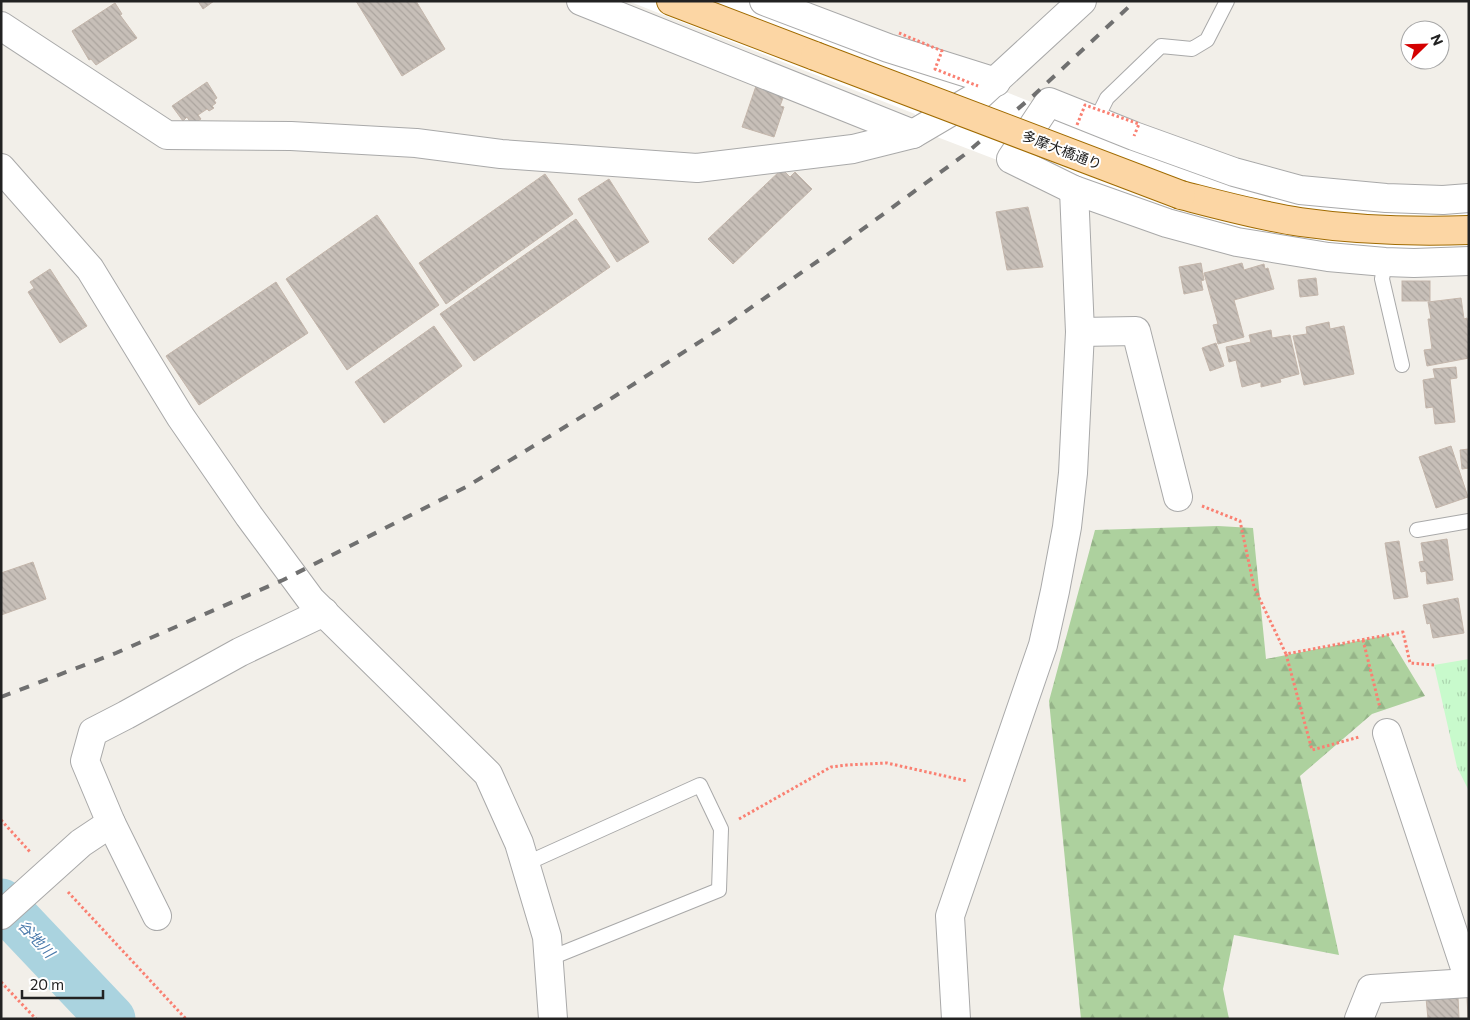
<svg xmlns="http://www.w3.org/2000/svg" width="1470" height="1020" viewBox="0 0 1470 1020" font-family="Commissioner,'Noto Sans JP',sans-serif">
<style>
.forest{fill:url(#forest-firs)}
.park{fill:url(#park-tufts)}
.pier{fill:#fff}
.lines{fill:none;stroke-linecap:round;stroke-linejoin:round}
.river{stroke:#aad3df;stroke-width:49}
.building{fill:url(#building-back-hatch);stroke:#c4b6ab}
.service-casing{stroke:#a9a9a9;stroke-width:16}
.minor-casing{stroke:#a9a9a9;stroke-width:30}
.primary-casing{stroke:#a06b00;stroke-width:30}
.path{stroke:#fa8072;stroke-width:3;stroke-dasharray:2.5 2.5;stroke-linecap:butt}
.service{stroke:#fff;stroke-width:14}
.minor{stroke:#fff;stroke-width:28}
.primary{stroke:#fcd6a4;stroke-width:28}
.rail{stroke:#707070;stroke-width:4;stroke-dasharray:10 10;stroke-linecap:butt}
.primary-bridge-casing{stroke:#a06b00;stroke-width:30;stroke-linecap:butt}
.path-bridge{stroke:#fa8072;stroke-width:3;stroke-dasharray:2.5 2.5;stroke-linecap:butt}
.primary-bridge{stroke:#fcd6a4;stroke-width:28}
.labels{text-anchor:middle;stroke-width:4;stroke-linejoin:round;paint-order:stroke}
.street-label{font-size:14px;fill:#222;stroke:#fff}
.water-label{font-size:15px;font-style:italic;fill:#4a7aab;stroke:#fff}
</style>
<defs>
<pattern id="forest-firs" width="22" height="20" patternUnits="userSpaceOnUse" patternTransform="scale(1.25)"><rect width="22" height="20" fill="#add19e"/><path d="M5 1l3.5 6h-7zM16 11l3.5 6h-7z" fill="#95b388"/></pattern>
<pattern id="park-tufts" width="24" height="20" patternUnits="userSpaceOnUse" patternTransform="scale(1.25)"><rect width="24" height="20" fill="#c8facc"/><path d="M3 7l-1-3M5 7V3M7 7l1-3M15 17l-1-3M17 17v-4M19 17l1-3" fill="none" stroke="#acd6af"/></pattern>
<pattern id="building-back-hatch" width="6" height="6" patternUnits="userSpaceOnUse" patternTransform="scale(1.25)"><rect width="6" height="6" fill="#c7bfb8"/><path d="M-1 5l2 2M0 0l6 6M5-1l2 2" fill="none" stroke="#aba49e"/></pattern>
</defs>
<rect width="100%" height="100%" fill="#f2efe9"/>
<polygon class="forest" points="1218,526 1253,528 1266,659 1388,635 1425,696 1372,714 1300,776 1339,955 1234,935 1223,989 1229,1019 1081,1019 1049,701 1095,530"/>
<polygon class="park" points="1469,659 1469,791 1457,767 1434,665"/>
<polygon class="pier" points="628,1 747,1 930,70 933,63 1084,123 1081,131 1233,185 1469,207 1469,249 1370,252 1225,230 1062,185 911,127 915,114"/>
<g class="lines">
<polyline class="river" points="1,903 111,1019"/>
</g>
<g class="building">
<polygon points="198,1 214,1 203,9"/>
<polygon points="356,1 416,1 445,49 402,76"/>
<polygon points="115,3 122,14 120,15 137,38 96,65 91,59 89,60 72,31"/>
<polygon points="207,82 217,98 214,100 216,103 212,106 214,108 209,111 207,109 198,115 201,119 192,125 187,117 183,121 172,106"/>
<polygon points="756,86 784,95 780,106 784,107 774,137 742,127"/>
<polygon points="782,169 790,177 795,172 812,189 733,264 708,239"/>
<polygon points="545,174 573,214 446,304 419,263"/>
<polygon points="609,179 649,242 617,262 578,199"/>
<polygon points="1028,207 1043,267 1007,270 996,212"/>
<polygon points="377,215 439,305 347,370 286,279"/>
<polygon points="576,219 610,267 474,361 440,314"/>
<polygon points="1201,263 1204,280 1201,281 1203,290 1184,294 1179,267"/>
<polygon points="1242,263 1244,270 1264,264 1265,269 1268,268 1274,289 1234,300 1244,337 1218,344 1213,325 1218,324 1204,273"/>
<polygon points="50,269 87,326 60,343 28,292 34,288 30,282"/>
<polygon points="1316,278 1318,295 1300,297 1298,280"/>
<rect x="1402" y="281" width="28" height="20"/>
<polygon points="276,282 308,333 199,405 166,356"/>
<polygon points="1461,298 1464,319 1467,318 1469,329 1469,358 1427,366 1424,350 1432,349 1428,319 1431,319 1428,302"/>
<polygon points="1329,322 1330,329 1344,326 1354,374 1304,385 1293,336 1307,334 1306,327"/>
<polygon points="434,326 462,366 384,423 355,382"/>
<polygon points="1271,330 1272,338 1290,335 1299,374 1280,379 1281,382 1261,387 1261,382 1242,387 1236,360 1229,362 1226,347 1251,342 1249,335"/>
<polygon points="1216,343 1224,366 1210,371 1202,348"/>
<polygon points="1456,367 1457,378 1450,379 1455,422 1435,424 1433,407 1426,408 1423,380 1435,378 1433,369"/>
<polygon points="1451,446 1468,497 1436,508 1419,457"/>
<polygon points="1469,449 1469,468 1462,469 1460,450"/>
<polygon points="1447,539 1453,580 1427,584 1426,571 1421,572 1419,562 1424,561 1421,543"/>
<polygon points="1399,541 1408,597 1394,599 1385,543"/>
<polygon points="33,562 46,599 1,615 1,573"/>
<polygon points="1458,598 1464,633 1433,638 1430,623 1427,624 1423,605"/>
<polygon points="1458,996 1459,1019 1428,1019 1426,998"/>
<polygon points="1467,996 1469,996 1469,1019 1468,1019"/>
</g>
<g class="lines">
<defs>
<g id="service">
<polyline points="1096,120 1107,98 1161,46 1192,49 1207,40 1227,1"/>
<polyline points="1385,262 1382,279 1402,365"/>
<polyline points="1417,530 1469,521"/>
<polyline points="525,864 700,785 721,829 719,890 548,959"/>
</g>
<g id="minor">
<polyline points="581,1 913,134"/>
<polyline points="764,1 888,48 996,82"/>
<polyline points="1,26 167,135 291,136 416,143 501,154 697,168 853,149 913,134 981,94 1082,1"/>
<polyline points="1,168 90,269 180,416 249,516 311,600 488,774 519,843 547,937 553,1019"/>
<polyline points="1469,198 1443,200 1386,198 1300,190 1234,172 1134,136 1049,102 1011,159 1074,190 1167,223 1237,242 1328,257 1385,262 1414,263 1469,261"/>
<polyline points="1080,332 1136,331 1178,497"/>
<polyline points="1387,733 1469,980"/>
<polyline points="111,823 157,916"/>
<polyline points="1,915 81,843 111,823 85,761 93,732 126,715 240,652 324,612"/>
<polyline points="956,1019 950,916 1043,645 1055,591 1067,527 1073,473 1080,332 1074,190"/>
<polyline points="1359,1019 1371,989 1469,983"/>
</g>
<g id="primary">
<polyline points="671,1 815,56"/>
<path d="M1181,195C1220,205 1260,216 1300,222C1356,230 1413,232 1469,230"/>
</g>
</defs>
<use href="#service" class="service-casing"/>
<use href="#minor" class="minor-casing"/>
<use href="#primary" class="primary-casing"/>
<g class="path">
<polyline points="1202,506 1240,521 1254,587 1286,654 1403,632 1410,663 1434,665"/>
<polyline points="1363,640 1380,708"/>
<polyline points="1286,654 1312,750 1359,737"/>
<polyline points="739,819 831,767 847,765 887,763 967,781"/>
<polyline points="1,820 31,853"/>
<polyline points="68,892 186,1019"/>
<polyline points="1,982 36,1019"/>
</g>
<use href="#service" class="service"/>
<use href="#minor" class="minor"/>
<use href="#primary" class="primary"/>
<polyline class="rail" points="1,697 116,653 283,580 466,487 601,405 726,325 841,245 964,155 1034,95 1135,1"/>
<defs>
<polyline id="primary-bridge" points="815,56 1181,195"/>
</defs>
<use href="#primary-bridge" class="primary-bridge-casing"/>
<g class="path-bridge">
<polyline points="899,33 942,51 935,69 978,86"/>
<polyline points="1077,125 1085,105 1139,124 1134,136"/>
</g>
<use href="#primary-bridge" class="primary-bridge"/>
</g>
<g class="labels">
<g class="street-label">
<text transform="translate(1062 150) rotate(21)" y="5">多摩大橋通り</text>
</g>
<g class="water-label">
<text transform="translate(36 939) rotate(47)" y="5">谷地川</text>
</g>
</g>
<rect width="1470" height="1020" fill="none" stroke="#222222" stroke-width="5"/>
<g transform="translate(1425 45) rotate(67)"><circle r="24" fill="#ffffff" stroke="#a7a7a7"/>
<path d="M0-4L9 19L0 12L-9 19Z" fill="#d40000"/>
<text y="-8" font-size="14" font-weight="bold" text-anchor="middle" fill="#222222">N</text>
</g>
<path d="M22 990v8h81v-8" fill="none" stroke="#222222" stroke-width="2.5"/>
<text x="30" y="990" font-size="15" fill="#222222" stroke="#ffffff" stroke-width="4" paint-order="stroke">20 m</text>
</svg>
